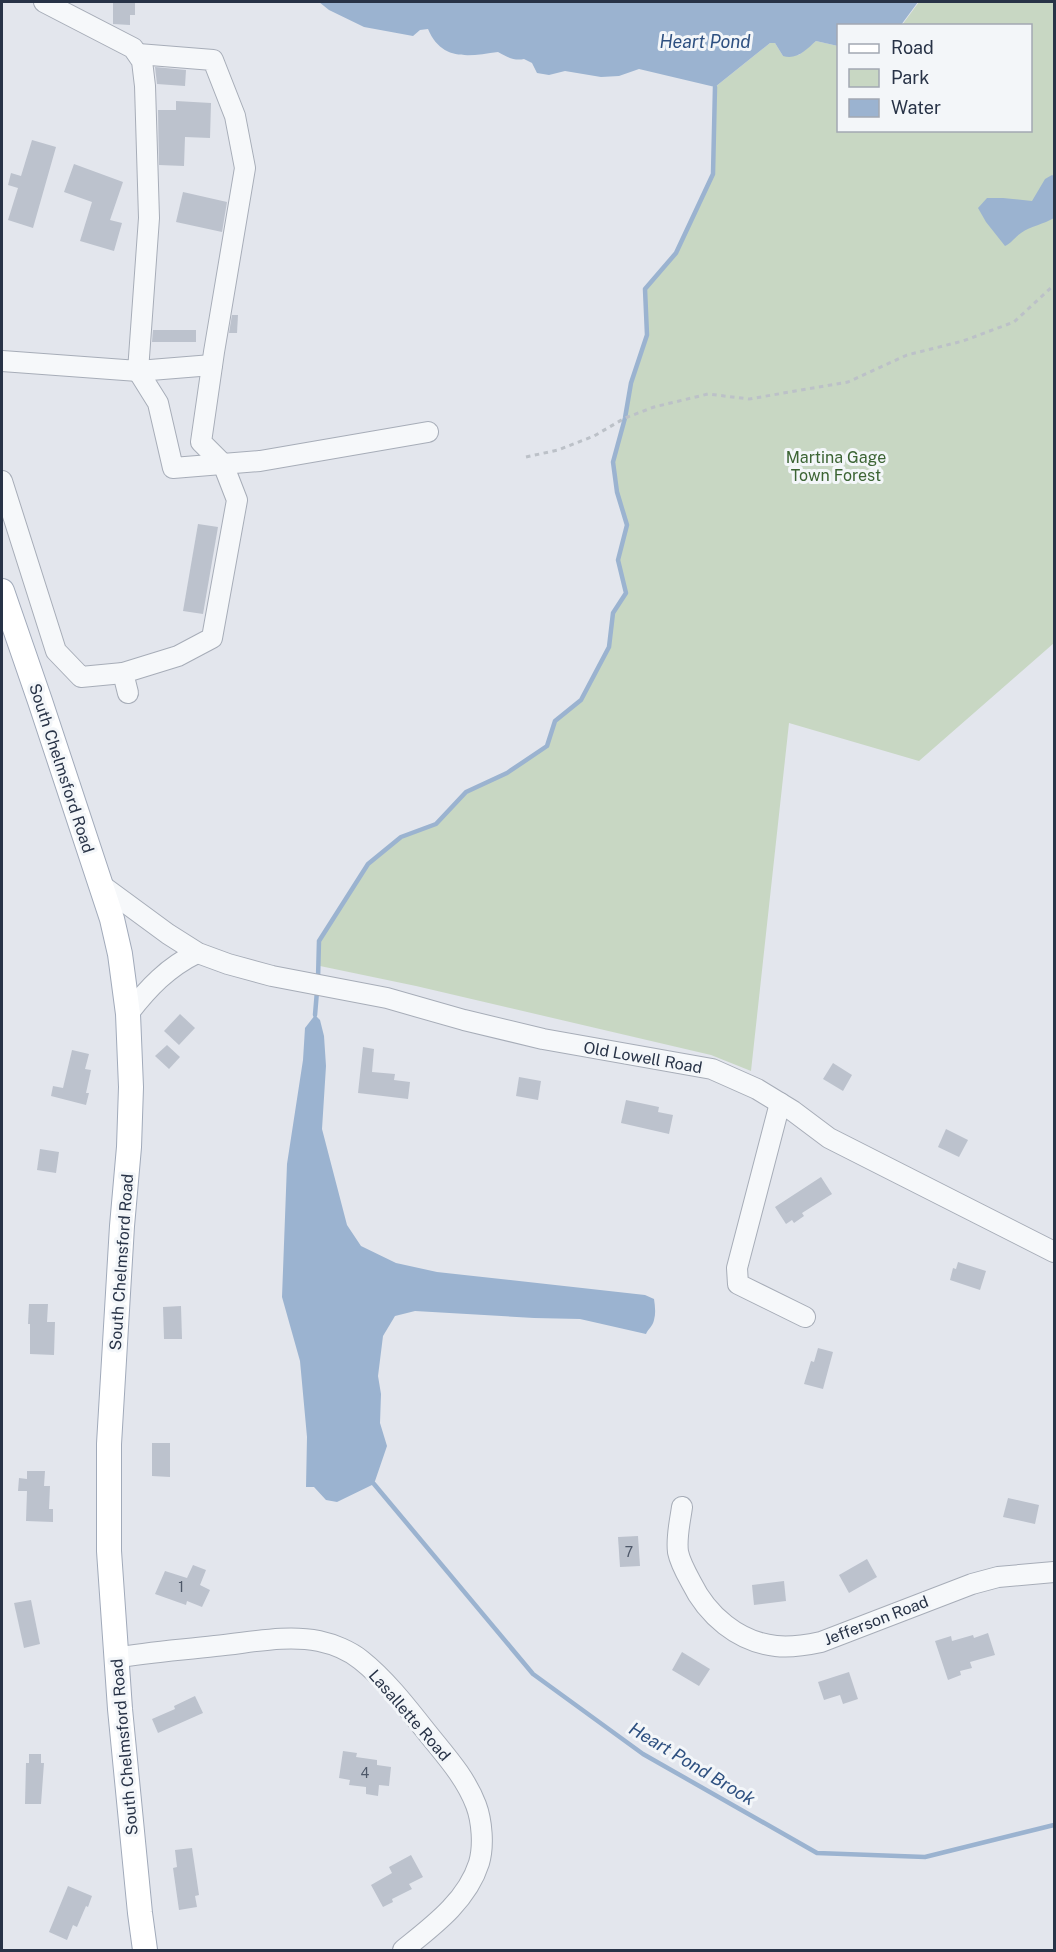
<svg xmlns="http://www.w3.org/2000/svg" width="1056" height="1952" viewBox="0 0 1056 1952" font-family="'Public Sans',sans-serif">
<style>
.green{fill:#c8d7c3}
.water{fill:#9bb3d0}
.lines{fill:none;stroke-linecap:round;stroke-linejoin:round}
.stream{stroke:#9bb3d0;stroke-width:4.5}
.building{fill:#bcc2cd}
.minor-casing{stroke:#a7adb8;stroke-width:22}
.major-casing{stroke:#a1aaba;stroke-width:26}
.path{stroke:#bcc1c8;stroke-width:3;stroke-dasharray:4.5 4.5;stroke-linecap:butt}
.minor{stroke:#f6f8fa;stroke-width:20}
.major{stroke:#fff;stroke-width:24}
.labels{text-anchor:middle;stroke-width:6;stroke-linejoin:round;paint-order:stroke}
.number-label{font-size:14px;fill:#4d5768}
.park-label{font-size:16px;fill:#3c6434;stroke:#f3f6f9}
.street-label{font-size:16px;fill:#283347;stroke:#f3f6f9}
.water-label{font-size:18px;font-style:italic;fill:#2e5080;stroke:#f3f6f9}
</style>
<rect width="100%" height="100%" fill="#e3e6ed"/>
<polygon class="green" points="919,2 1054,2 1054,643 919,761 789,723 751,1071 711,1055 416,986 320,966 319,941 368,864 401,837 436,824 466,792 507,773 547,746 555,721 581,700 609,647 613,613 626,593 618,560 627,525 617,492 613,462 625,418 631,383 647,335 645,289 676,253 713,174 715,87 770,43 775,43 783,56 799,55 816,41 838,46 838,130 1030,130 1030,26 902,25"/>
<g class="water">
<path d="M319,2H918L901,25L838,26V46L816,41C806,50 797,60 783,56L775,43H770L715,87L639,69L619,76L601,77L565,71L549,75L537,73L532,63L524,59C514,61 507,57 498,52C469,56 442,62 428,29L420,30L413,36L364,27L329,10Z"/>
<path d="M1052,175L1054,176V218C1044,224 1031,226 1021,233C1015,237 1012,243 1005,246L986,222L978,208L987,198H1003L1032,201L1045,179Z"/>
<path d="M315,1015L320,1020L324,1036L326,1066L322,1129L347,1225L361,1246L396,1263L437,1272L645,1295L654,1299C655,1306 656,1313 654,1320C653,1326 648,1329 646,1334L580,1319L534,1318L415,1311L395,1316L383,1336L378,1376L381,1394L380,1423L387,1446L374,1484L337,1502L326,1500L314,1487H306L307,1437L300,1361L282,1297L287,1164L303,1060L305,1028Z"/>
</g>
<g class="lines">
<g class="stream">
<polyline points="318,979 319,941 368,864 401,837 436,824 466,792 507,773 547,746 555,721 581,700 609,647 613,613 626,593 618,560 627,525 617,492 613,462 625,418 631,383 647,335 645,289 676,253 713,174 715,87"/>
<polyline points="315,1015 317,991"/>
<polyline points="374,1484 533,1674 643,1754 817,1853 925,1857 1054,1825"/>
</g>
</g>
<g class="building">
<polygon points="113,2 135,2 135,15 130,15 130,25 113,24"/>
<polygon points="155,67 186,70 185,86 157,84"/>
<polygon points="176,101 211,103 210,138 185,137 184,166 159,165 158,110 176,110"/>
<polygon points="32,140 56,147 33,228 8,220 18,188 8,185 11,173 21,176"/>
<polygon points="74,164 123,182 110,220 122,223 114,251 80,241 92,202 64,192"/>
<polygon points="183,192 227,202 222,232 176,222"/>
<polygon points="232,315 238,315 237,333 229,333"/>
<polygon points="153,330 196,330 196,342 152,342"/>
<polygon points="198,524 218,527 203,614 183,611"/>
<polygon points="180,1014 195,1028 179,1045 164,1031"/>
<polygon points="167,1045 180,1057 169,1069 155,1056"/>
<polygon points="363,1047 374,1049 372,1072 395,1074 394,1080 410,1082 408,1099 358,1093"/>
<polygon points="72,1050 89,1054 85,1069 91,1070 86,1093 89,1093 86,1105 51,1096 53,1086 63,1088"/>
<polygon points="833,1063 852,1075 843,1091 823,1079"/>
<polygon points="519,1077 541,1081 538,1100 516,1096"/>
<polygon points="626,1100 659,1107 658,1112 673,1115 669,1134 621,1123"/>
<polygon points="946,1129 968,1140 959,1157 938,1147"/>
<polygon points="40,1149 59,1152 56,1173 37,1170"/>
<polygon points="821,1177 832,1194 802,1213 804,1216 794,1223 792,1220 786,1224 775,1207"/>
<polygon points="958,1262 986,1271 980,1290 950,1280 953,1268 956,1269"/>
<polygon points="29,1304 48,1304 47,1322 55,1322 54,1355 30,1354 30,1324 28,1324"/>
<polygon points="181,1306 182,1339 164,1339 163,1307"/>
<polygon points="818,1348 833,1352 823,1389 804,1384 811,1361 814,1362"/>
<polygon points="152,1443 170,1443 170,1477 152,1476"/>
<polygon points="27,1471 45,1471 44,1486 50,1486 49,1509 53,1509 53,1522 26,1521 27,1491 18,1491 19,1478 27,1479"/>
<polygon points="1008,1498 1039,1505 1035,1524 1003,1517"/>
<polygon points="638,1536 640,1566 620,1567 618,1537"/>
<polygon points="867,1559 877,1577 849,1593 839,1575"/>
<polygon points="193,1565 206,1570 200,1585 210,1590 202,1607 187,1601 186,1605 155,1594 165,1571 187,1578"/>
<polygon points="784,1581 786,1601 754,1605 752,1585"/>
<polygon points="31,1600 40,1644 24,1648 14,1603"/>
<polygon points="988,1633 995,1655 970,1662 972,1668 960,1671 961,1675 948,1680 935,1641 951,1636 952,1641 973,1635 974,1638"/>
<polygon points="682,1652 710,1669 699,1686 672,1670"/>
<polygon points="849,1672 858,1699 843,1704 840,1695 824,1700 818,1682"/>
<polygon points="195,1696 203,1713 158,1733 152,1719 175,1709 174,1706"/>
<polygon points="343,1751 357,1753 356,1757 377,1760 377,1765 391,1767 389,1786 379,1785 378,1796 366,1794 366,1787 349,1785 350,1780 339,1778"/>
<polygon points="29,1754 41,1754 41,1763 44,1763 41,1804 25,1804 26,1763 29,1763"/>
<polygon points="192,1848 199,1895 195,1896 197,1907 179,1910 173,1868 177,1867 175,1850"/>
<polygon points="411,1855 423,1877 409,1884 412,1889 392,1899 393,1902 383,1907 371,1885 392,1873 389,1867"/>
<polygon points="68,1886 92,1896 88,1907 86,1906 77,1927 73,1925 67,1940 49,1932"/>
</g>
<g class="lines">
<defs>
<g id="minor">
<polyline points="2,361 138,371 149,218 145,86 142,61 133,48 44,2"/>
<polyline points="212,365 138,371 158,403 173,468 260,461 428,432"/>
<polyline points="2,481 56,651 81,677 123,673 178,656 212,638 237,500 223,464 201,442 214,352 245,168 235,116 213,60 138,54"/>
<polyline points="123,673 128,693"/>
<polyline points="100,884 168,934 198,953 228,964 272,976 387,998 464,1020 543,1039 712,1069 757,1089 793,1111 829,1138 1054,1252"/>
<path d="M128,1014C148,988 168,967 197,953"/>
<polyline points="780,1103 737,1268 738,1284 805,1317"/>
<path d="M682,1507C680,1522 676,1537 678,1552C680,1562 686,1573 691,1582C707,1615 738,1642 776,1646C791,1648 807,1645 821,1642L972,1584L998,1577L1054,1572"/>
<path d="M116,1658C149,1652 182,1650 215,1646C249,1643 285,1634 319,1641C333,1644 350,1651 361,1660C385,1679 406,1706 425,1730C444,1754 465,1776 476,1805C482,1821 484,1846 479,1863C467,1901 433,1926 403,1950"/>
</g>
<polyline id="major" points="2,591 40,701 112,919 120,954 128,1014 131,1087 129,1147 122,1226 109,1444 109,1551 120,1709 140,1913 145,1950"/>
</defs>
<use href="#minor" class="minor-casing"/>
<use href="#major" class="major-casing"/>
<polyline class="path" points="526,457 558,450 594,436 625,418 654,407 708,394 749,399 848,382 907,355 963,341 1014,322 1054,285"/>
<use href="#minor" class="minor"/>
<use href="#major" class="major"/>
</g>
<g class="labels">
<g class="number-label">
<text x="629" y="1557">7</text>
<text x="181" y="1592">1</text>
<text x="365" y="1778">4</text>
</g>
<g class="park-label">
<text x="836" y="463">Martina Gage<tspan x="836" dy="18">Town Forest</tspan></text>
</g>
<g class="street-label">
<text transform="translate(62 768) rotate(72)" y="6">South Chelmsford Road</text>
<text transform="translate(643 1057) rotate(10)" y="6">Old Lowell Road</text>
<text transform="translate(121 1262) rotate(-86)" y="6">South Chelmsford Road</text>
<text transform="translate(876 1620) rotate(-21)" y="6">Jefferson Road</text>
<text transform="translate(410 1715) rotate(49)" y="6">Lasallette Road</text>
<text transform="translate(124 1747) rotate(-95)" y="6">South Chelmsford Road</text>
</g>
<g class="water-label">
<text x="705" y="48">Heart Pond</text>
<text transform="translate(692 1764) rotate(31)" y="6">Heart Pond Brook</text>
</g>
</g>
<rect width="1056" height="1952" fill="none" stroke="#283347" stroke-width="6"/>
<rect x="837" y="24" width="195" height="108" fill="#f3f6f9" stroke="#a2a8b2" stroke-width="1.5"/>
<rect x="849" y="44" width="30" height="9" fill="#ffffff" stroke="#a2a8b2" stroke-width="1.5"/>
<text x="891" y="54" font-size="18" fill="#283347">Road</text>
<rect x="849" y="69" width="30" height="18" fill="#c8d7c3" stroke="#a2a8b2" stroke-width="1.5"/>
<text x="891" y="84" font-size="18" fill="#283347">Park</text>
<rect x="849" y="99" width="30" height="18" fill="#9bb3d0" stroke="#a2a8b2" stroke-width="1.5"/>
<text x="891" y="114" font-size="18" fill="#283347">Water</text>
</svg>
